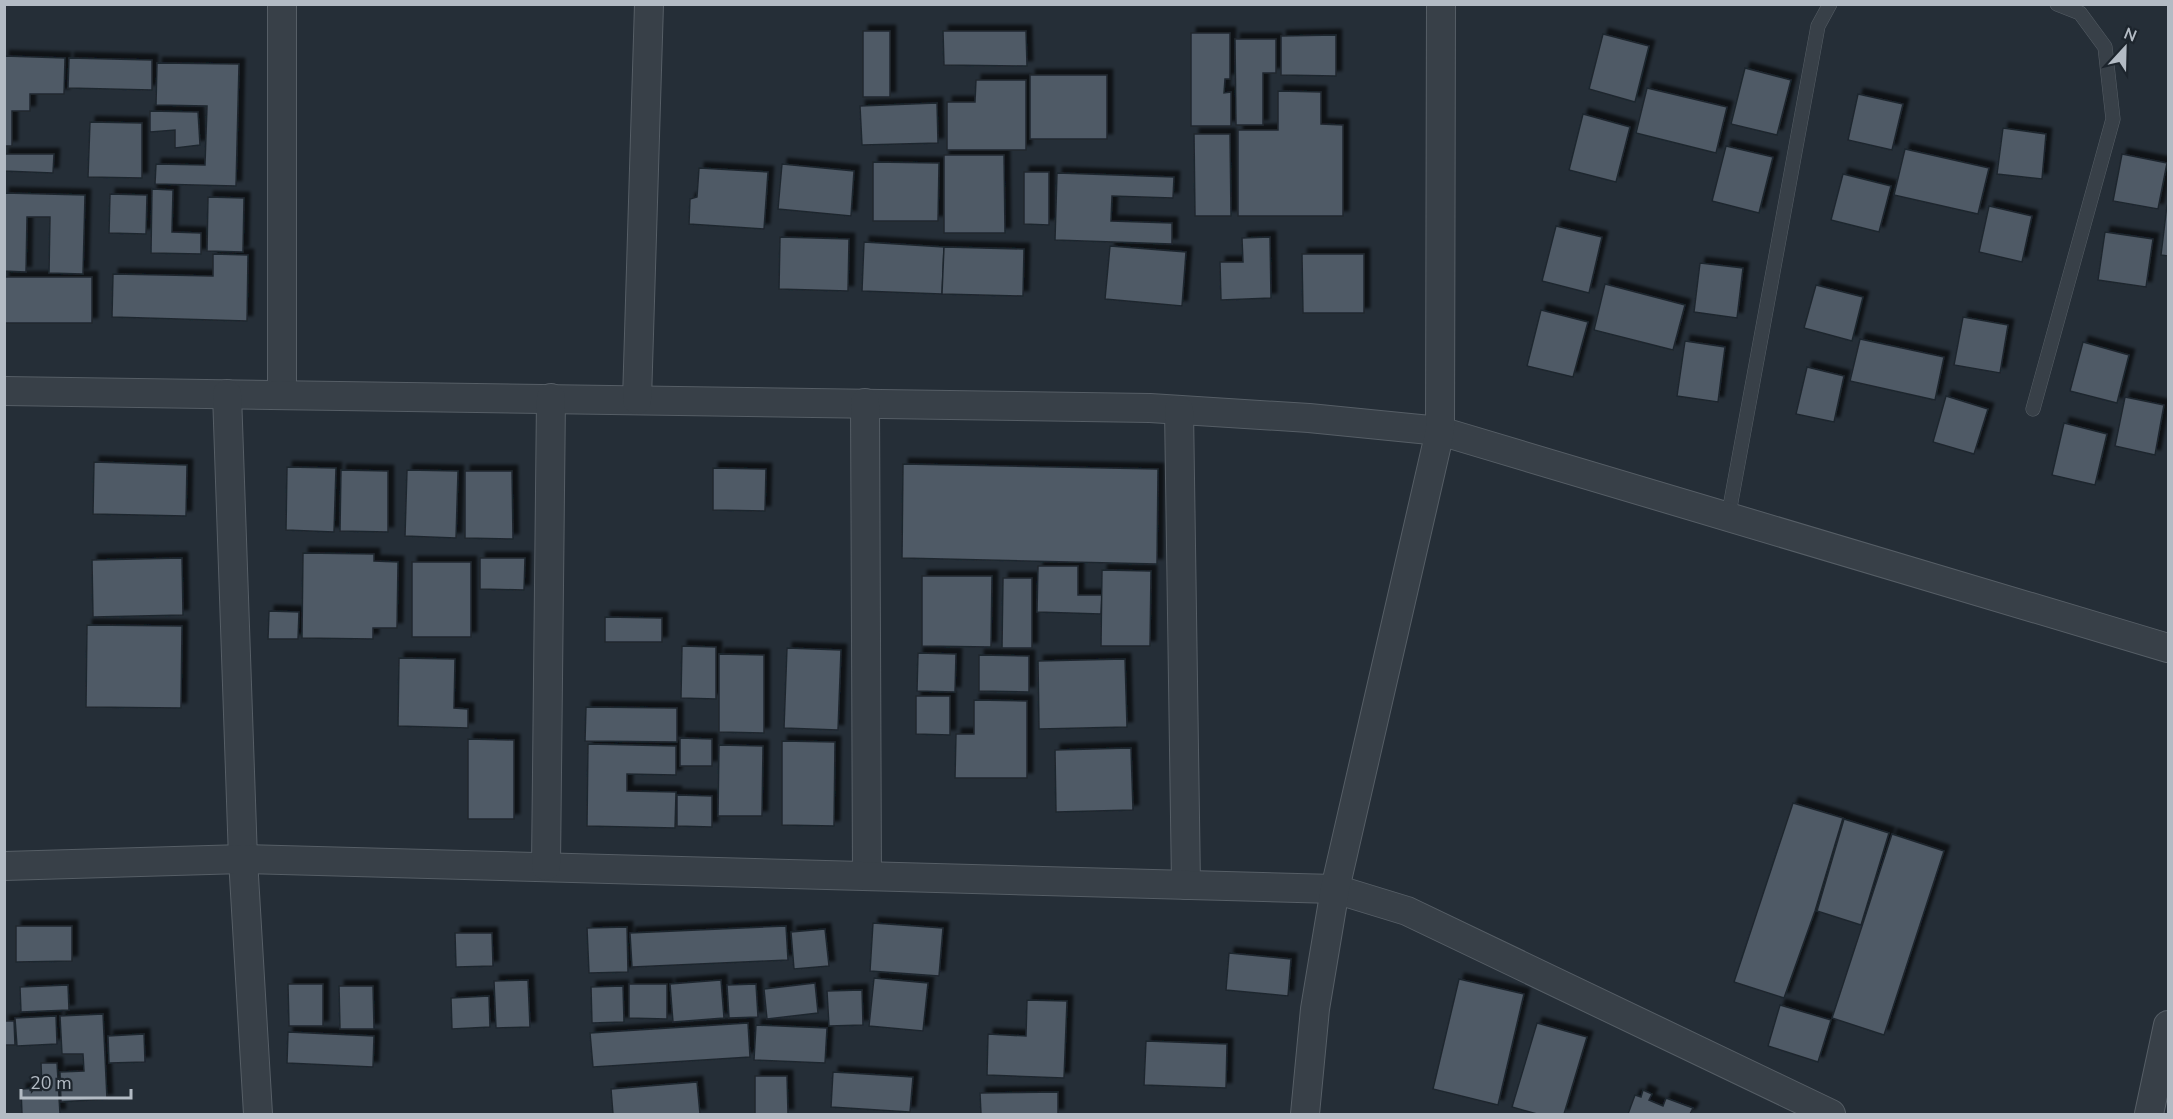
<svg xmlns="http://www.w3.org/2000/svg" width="2173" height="1119" viewBox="0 0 2173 1119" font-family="'Nunito Sans',sans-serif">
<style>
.building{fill:#505a66;stroke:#1f272f;stroke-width:1.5;filter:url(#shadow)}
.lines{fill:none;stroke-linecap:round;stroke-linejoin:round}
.service-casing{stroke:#565e66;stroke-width:15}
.minor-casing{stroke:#565e66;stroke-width:30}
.service{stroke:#384048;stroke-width:14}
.minor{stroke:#384048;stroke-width:28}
</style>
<defs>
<filter id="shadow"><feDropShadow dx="5.5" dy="-5.5" stdDeviation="1.5" flood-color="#0009"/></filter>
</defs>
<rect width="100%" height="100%" fill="#252e37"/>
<g class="building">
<rect x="863" y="31" width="27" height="66"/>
<polygon points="943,31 1026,31 1027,66 944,65"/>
<polygon points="1191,33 1230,33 1230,79 1225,79 1224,93 1231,92 1231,126 1191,126"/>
<polygon points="1603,34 1649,46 1635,102 1589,89"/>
<polygon points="1336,35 1336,76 1281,75 1281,36"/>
<polygon points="1235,39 1276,39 1276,73 1263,73 1263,125 1236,125"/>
<polygon points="4,56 65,58 64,94 30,94 30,111 12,111 12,146 4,146"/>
<polygon points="69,58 152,60 152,90 68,88"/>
<polygon points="157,63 239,64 236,186 155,184 156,164 205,165 207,106 156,105"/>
<polygon points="1745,68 1791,80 1777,135 1731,124"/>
<rect x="1030" y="75" width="77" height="64"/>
<polygon points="976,80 1026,80 1026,150 947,150 947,102 975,102"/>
<polygon points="1647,88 1727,107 1716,153 1636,133"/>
<polygon points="1278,91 1321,92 1321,124 1343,125 1343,216 1238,216 1238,130 1278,130"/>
<polygon points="1858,94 1903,104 1892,150 1848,140"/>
<polygon points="937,103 938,143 862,145 860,106"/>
<polygon points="150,111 198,112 200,145 175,148 175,130 150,132"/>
<polygon points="1583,114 1630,127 1616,182 1569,170"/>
<polygon points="90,122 142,123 142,178 88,177"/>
<polygon points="2003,128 2046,134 2042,179 1997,174"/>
<polygon points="1194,134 1230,134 1231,216 1195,216"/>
<polygon points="1726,146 1773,157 1759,213 1712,201"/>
<polygon points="1905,149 1989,168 1978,214 1894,195"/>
<polygon points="4,154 54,154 53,173 4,171"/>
<polygon points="2122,154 2167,163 2158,209 2113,201"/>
<polygon points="944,155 1004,155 1005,233 944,233"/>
<polygon points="873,162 939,163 938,221 873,221"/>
<polygon points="782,164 854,171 851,216 778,209"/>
<polygon points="699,168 768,172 764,229 689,224 690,199 697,197"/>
<polygon points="1024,172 1049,172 1049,225 1024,224"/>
<polygon points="1057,173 1174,177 1173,198 1112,196 1111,221 1172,223 1172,244 1055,240"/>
<polygon points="1843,174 1891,186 1879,232 1831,220"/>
<polygon points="152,189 173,190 172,232 201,233 201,254 151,253"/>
<polygon points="4,193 85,195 83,274 49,273 50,217 27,217 26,272 4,271"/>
<polygon points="110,194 147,195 146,234 109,233"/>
<polygon points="208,197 244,198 243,252 207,251"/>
<polygon points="2167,205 2168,205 2168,256 2161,255"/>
<polygon points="1989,206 2032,216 2022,262 1979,252"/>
<polygon points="1556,226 1602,237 1589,293 1542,281"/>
<polygon points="2105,232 2153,239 2146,287 2098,280"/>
<polygon points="780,237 849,239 848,291 779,289"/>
<polygon points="1270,237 1271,298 1221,300 1220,262 1243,262 1242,238"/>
<polygon points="864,242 944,247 942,294 862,291"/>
<polygon points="1110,246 1186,252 1182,306 1105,299"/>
<polygon points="944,247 1024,249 1023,296 942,294"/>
<polygon points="213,254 248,255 247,321 112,317 113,274 213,276"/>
<polygon points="1302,254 1364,254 1364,313 1303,313"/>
<polygon points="1700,263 1743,268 1737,318 1694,312"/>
<rect x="4" y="277" width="88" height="46"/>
<polygon points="1605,284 1685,305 1673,350 1594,330"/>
<polygon points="1816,285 1863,297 1852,341 1804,328"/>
<polygon points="1541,310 1588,322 1573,377 1527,366"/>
<polygon points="1963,317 2008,325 2000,373 1954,365"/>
<polygon points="1860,339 1944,357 1935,400 1850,381"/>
<polygon points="1685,341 1725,347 1718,402 1677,396"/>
<polygon points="2083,342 2129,355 2117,403 2070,391"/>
<polygon points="1807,367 1844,376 1834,422 1796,414"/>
<polygon points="1946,396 1988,409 1974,454 1933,442"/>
<polygon points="2125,397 2164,405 2155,455 2115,446"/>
<polygon points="2064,423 2107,434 2095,485 2052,475"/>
<polygon points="94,462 187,465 186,516 93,514"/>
<polygon points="903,464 1158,469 1157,564 902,558"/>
<polygon points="287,467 336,468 334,532 286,530"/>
<polygon points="713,468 766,469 765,511 713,510"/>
<polygon points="341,470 388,471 388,532 340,531"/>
<polygon points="407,470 458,471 456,538 405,536"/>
<polygon points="465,471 512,471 513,539 465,538"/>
<polygon points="303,553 374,554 374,561 398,562 397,628 373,628 373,639 302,638"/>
<polygon points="182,558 183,615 93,617 92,560"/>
<polygon points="480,558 525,558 524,590 480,589"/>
<rect x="412" y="562" width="59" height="75"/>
<polygon points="1038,566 1078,566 1078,595 1102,595 1101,614 1037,612"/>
<polygon points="1102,570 1151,571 1150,646 1101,646"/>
<polygon points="922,576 992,576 991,647 922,646"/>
<polygon points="1003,578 1032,578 1032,648 1002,648"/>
<polygon points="269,611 299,612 298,639 268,639"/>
<polygon points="605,617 662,618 662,642 605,642"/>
<polygon points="87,625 182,626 181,708 86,707"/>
<polygon points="682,646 716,647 716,699 681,698"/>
<polygon points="787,648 841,650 838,730 784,728"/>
<polygon points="918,653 956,654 955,692 917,691"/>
<polygon points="719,654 764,655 764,733 719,732"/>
<polygon points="979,655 1029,656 1029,692 979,691"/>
<polygon points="399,658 455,659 454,708 468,709 468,728 398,726"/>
<polygon points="1125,659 1127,727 1039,729 1038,661"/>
<polygon points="916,696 950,696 950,735 916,734"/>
<polygon points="974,700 1027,701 1027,778 955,778 956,734 974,734"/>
<polygon points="586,707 677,708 677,742 585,741"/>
<polygon points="680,738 712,739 712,766 680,766"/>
<polygon points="468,739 514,740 514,819 468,819"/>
<polygon points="782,741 835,742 834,826 782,825"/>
<polygon points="588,744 676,746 676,775 627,774 627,791 676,792 675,828 587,826"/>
<polygon points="719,745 763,746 762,816 718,816"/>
<polygon points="1131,748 1133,810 1056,812 1055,750"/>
<polygon points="677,795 712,796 712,827 677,826"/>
<polygon points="1793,803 1843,818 1815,911 1784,998 1734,982"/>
<polygon points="1844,819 1889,833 1861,925 1817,911"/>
<polygon points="1892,834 1944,851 1884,1035 1832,1018"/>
<polygon points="873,923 943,928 939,976 870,971"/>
<polygon points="16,926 72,926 72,961 16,962"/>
<polygon points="786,926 788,960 632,967 630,933"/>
<polygon points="627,927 628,972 589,973 587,928"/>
<polygon points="825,929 829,966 794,969 791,932"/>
<polygon points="455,933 492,933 493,966 456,967"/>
<polygon points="1229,953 1291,959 1288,996 1226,990"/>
<polygon points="874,978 928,983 923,1031 869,1026"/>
<polygon points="1459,979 1524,994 1498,1105 1433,1089"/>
<polygon points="528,980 530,1027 496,1028 494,981"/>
<polygon points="721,980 724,1018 673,1022 670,984"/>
<polygon points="815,983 818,1013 767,1019 764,989"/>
<polygon points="288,984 323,984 323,1026 289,1026"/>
<polygon points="629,984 667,984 667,1019 629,1018"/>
<polygon points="756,984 758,1017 729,1018 727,985"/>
<polygon points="68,985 69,1010 21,1012 20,987"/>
<polygon points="339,986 373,986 374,1029 340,1029"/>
<polygon points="623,986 624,1022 592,1023 591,987"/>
<polygon points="862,990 863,1025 829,1026 827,991"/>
<polygon points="489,996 490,1027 452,1029 451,998"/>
<polygon points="1027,1000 1067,1001 1064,1078 987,1075 988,1034 1026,1036"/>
<polygon points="1780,1005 1831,1020 1818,1062 1768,1046"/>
<polygon points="103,1014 107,1099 61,1102 60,1072 84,1071 83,1054 62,1054 60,1016"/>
<polygon points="56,1016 57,1044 17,1046 15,1018"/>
<polygon points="4,1021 14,1021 15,1045 4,1045"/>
<polygon points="748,1023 750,1057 593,1067 590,1033"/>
<polygon points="1537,1023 1587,1037 1564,1114 1537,1114 1512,1107"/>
<polygon points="756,1025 827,1028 825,1063 754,1060"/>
<polygon points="288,1032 374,1036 373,1067 287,1063"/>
<polygon points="144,1034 145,1062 109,1063 108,1036"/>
<polygon points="1146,1041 1227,1044 1226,1088 1144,1085"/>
<polygon points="41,1063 57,1063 60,1114 22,1114 21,1089 42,1088"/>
<polygon points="833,1072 913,1077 910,1112 831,1107"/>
<polygon points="755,1076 787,1076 788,1114 755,1114"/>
<polygon points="697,1082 700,1114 613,1114 611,1089"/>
<polygon points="1643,1090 1652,1094 1649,1100 1663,1106 1666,1098 1693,1108 1690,1114 1628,1114 1635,1095 1641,1097"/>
<polygon points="1058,1092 1058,1114 981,1114 980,1093"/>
</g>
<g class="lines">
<defs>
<g id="service">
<polyline points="2033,409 2113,119 2105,47 2080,13 2057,4"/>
<polyline points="1728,518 1818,26 1830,4"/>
</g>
<g id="minor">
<polyline points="282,4 282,395"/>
<polyline points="4,391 1150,408 1309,418 1440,431 2168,648"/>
<polyline points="227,394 243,859 258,1114"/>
<polyline points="637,400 649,4"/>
<polyline points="865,403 867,876"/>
<polyline points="1179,410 1186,885"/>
<polyline points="4,866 243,859 1335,889 1407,911 1831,1114"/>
<polyline points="546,866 551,398"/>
<polyline points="1305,1114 1315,1009 1335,889 1440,431 1441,4"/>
<polyline points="2149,1114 2168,1025"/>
</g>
</defs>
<use href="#service" class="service-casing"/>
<use href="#minor" class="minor-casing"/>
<use href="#service" class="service"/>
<use href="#minor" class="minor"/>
</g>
<rect width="2173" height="1119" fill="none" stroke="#b3bbc4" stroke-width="12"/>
<g transform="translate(2125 48) rotate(22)" stroke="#1d252d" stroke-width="4.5" paint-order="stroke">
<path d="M0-4.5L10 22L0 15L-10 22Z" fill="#b3bbc4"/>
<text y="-9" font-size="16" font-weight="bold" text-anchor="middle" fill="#b3bbc4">N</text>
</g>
<path d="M21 1089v9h110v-9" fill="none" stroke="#b3bbc4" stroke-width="3"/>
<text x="30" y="1089" font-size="18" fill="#b3bbc4" stroke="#1d252d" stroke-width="4.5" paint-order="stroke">20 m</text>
</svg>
